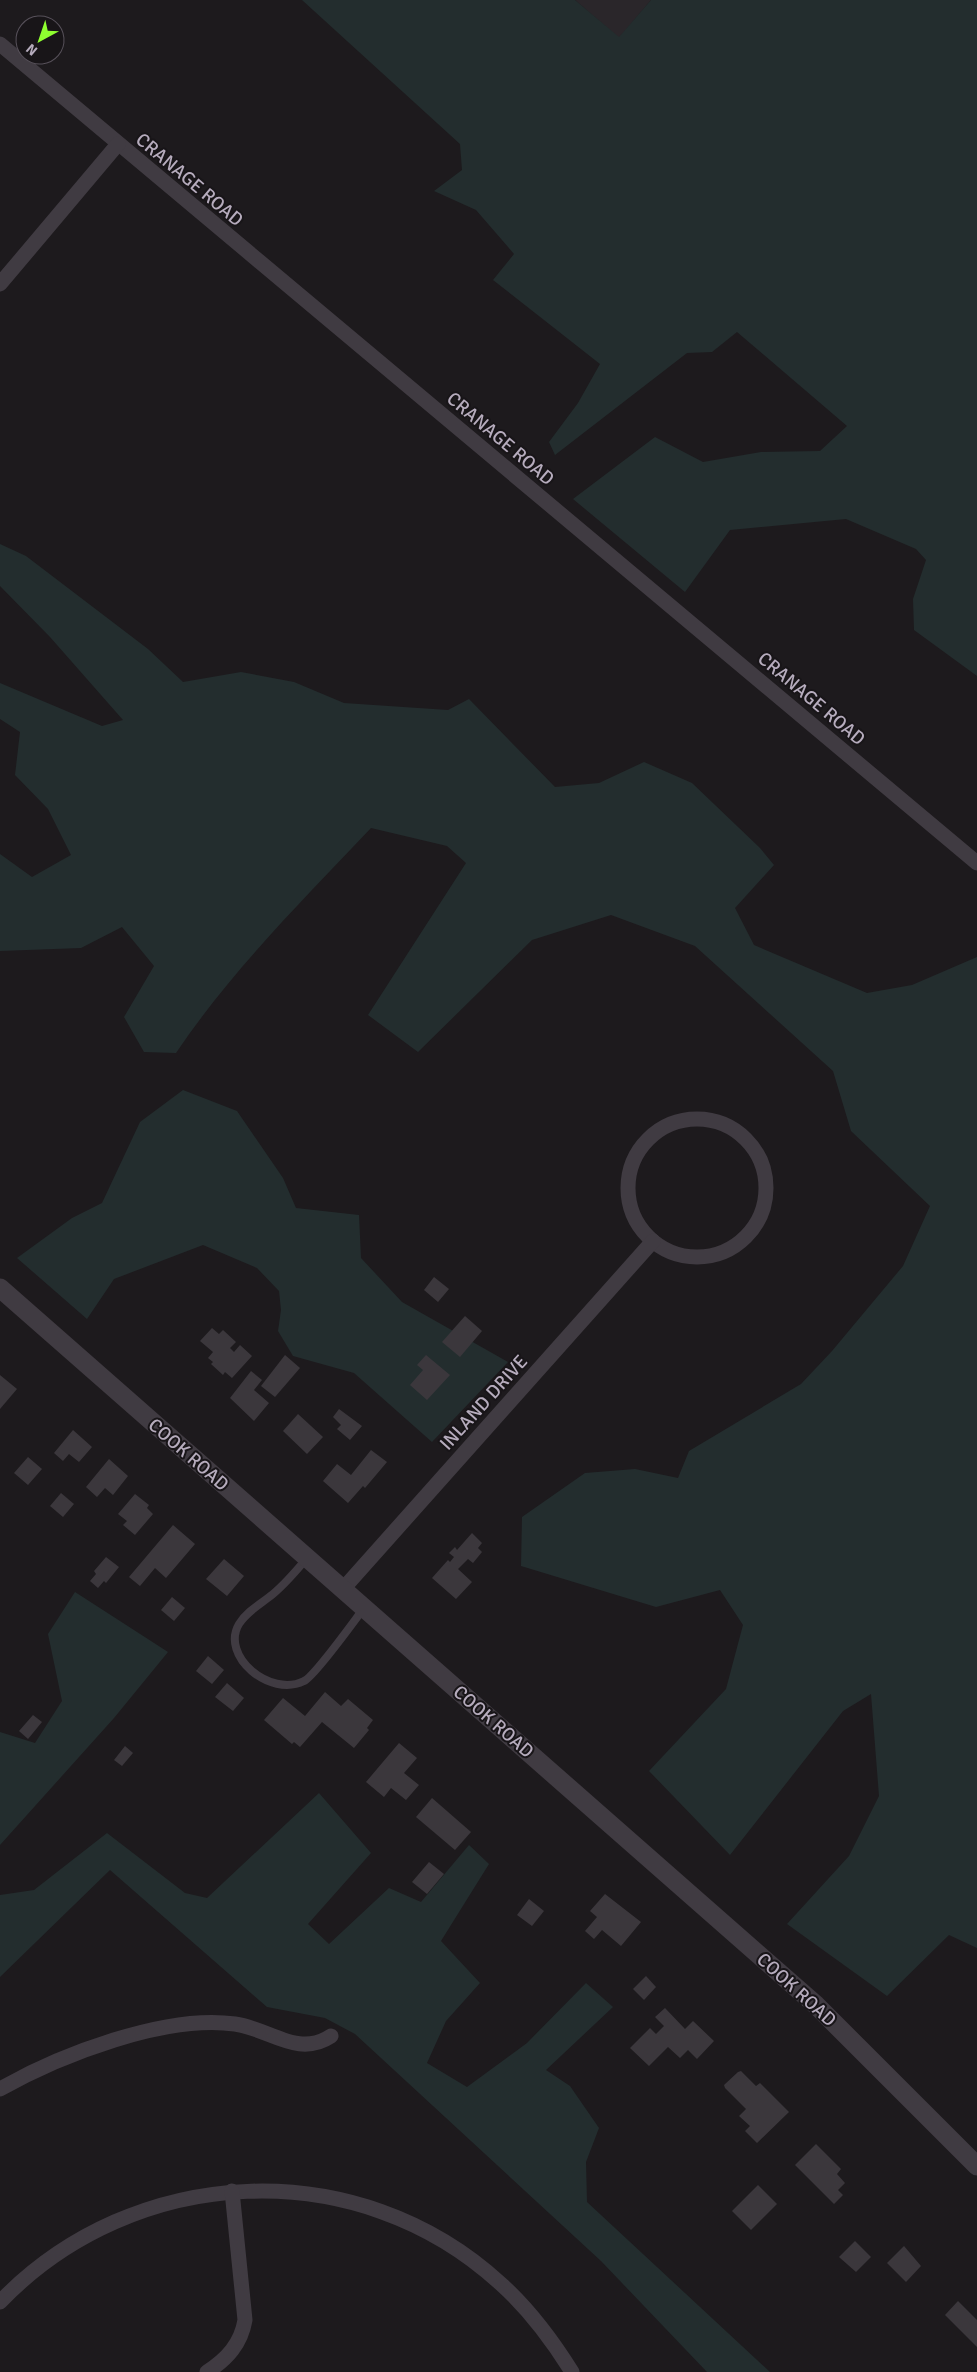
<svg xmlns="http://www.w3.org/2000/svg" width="977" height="2372" viewBox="0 0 977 2372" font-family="Signika,sans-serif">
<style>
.built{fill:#2a262a}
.green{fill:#232d2e}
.building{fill:#3b373c}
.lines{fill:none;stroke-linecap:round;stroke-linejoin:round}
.service{stroke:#403b42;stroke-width:8}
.minor{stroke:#403b42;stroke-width:15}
.tertiary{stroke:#403b42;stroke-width:19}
.labels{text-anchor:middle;stroke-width:4;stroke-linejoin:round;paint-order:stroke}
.street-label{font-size:19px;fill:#b6acbd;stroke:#181518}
</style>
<rect width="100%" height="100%" fill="#1d1a1d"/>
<polygon class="built" points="575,0 651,0 619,38"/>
<g class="green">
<polygon points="302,0 575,0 619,37 651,0 977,0 977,676 914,630 913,599 926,560 916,549 846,519 730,530 685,592 573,499 655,437 703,462 761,452 820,451 847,426 737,332 712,352 687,353 555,455 549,442 578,403 600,364 493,280 514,254 476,210 434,191 462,170 460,144"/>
<path d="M0,544L26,556L148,649L183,682L241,672L294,682L344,703L448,710L469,699L555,787L599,783L644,762L692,783L760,848L774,865L735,908L754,945L867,993L912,985L977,957V1948L949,1935L887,1996L787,1924L849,1856L879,1796L871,1694L843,1711L730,1855L649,1771L726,1689L743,1625L720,1590L656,1607L521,1566L522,1517L585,1473L635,1469L678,1478L689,1451L801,1384L832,1351L903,1266L930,1206L851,1131L833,1071L695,946L611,915L532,940L418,1052L368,1015L466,863L447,846L371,828C303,900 232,970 176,1053L144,1052L124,1017L154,966L122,927L81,948L0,951V854L32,877L71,855L48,809L15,775L20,732L0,719V683L102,726L123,720L50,637L0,586Z"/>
<polygon points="183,1090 237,1111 283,1178 296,1208 359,1215 361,1258 402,1302 508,1362 432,1442 354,1373 293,1356 278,1331 281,1310 279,1291 257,1268 203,1245 114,1279 87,1319 17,1258 72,1218 102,1203 140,1122"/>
<polygon points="75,1592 168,1652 114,1718 0,1845 0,1732 35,1743 62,1701 48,1634"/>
<polygon points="319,1793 371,1853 308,1924 329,1944 389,1888 421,1902 469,1845 489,1864 441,1941 480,1983 446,2021 427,2063 467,2087 527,2043 586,1983 613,2007 546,2070 570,2086 599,2128 586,2162 587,2202 770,2372 707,2372 601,2261 355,2034 325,2018 267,2007 110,1870 0,1977 0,1895 34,1890 107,1833 185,1893 207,1898"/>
</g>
<g class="building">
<polygon points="434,1277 449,1289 438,1302 424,1290"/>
<polygon points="465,1316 482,1331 460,1357 442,1342"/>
<polygon points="212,1328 219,1334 223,1330 236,1342 230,1348 234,1352 240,1345 252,1356 232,1378 225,1372 223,1375 211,1364 213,1362 208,1358 213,1352 200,1341"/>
<polygon points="285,1355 300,1368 275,1397 261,1386"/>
<polygon points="426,1355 450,1375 427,1400 410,1385 423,1370 417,1365"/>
<polygon points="251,1371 262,1380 254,1390 269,1403 254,1421 230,1398"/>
<polygon points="0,1375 17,1389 0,1409"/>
<polygon points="339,1409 362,1426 350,1440 337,1429 341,1425 333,1417"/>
<polygon points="298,1414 323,1437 307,1454 283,1431"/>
<polygon points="73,1430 92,1447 79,1462 69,1454 63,1461 54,1453"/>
<polygon points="371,1450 387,1462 365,1488 363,1486 348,1503 323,1481 337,1464 351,1475"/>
<polygon points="28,1457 42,1469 28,1485 14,1473"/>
<polygon points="109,1459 128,1476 113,1495 105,1488 97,1497 86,1487"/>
<polygon points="61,1493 74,1504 63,1517 50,1506"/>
<polygon points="135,1494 149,1505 147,1508 153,1514 135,1535 123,1525 127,1521 118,1514"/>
<polygon points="173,1525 195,1544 166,1578 155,1568 140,1586 129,1577"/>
<polygon points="472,1533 482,1543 478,1548 482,1552 473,1563 468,1559 458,1569 472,1582 456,1599 432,1578 448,1560 450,1562 454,1557 449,1553 455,1547 457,1550"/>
<polygon points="106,1557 119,1567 106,1583 104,1581 98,1588 90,1581 96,1574 94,1571"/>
<polygon points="224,1559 244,1576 227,1596 206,1579"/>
<polygon points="172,1597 185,1608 174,1621 161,1610"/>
<polygon points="208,1656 224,1670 212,1684 196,1671"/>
<polygon points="227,1683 244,1698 233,1711 215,1697"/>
<polygon points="325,1692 341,1706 348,1699 373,1720 367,1728 369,1730 354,1748 322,1722 300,1747 294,1742 292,1744 264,1720 283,1698 305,1716"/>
<polygon points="33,1715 42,1722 28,1739 19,1731"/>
<polygon points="399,1743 417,1758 404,1773 419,1785 406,1800 391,1788 384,1797 366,1782"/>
<polygon points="125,1746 133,1753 122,1766 114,1760"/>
<polygon points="432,1798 471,1832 455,1850 416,1817"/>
<polygon points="429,1862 444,1874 427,1894 412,1882"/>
<polygon points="605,1894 641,1922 621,1946 602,1930 594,1939 585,1931 597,1917 590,1911"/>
<polygon points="529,1899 544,1911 532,1926 517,1915"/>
<polygon points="646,1976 656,1987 644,2000 633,1989"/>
<polygon points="665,2008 685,2029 693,2021 714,2041 697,2059 688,2050 680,2058 668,2047 649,2066 630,2048 650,2028 656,2034 664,2026 655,2017"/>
<polygon points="741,2071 756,2086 760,2083 789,2112 757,2143 745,2131 750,2126 739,2116 746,2109 725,2088 724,2085 738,2072"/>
<polygon points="816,2144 841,2169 837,2174 845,2183 838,2190 843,2195 834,2204 795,2165"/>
<polygon points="758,2185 777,2204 751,2230 732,2211"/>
<polygon points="855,2241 871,2257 856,2272 839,2257"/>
<polygon points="904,2246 921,2266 906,2282 887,2263"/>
<polygon points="958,2301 977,2320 977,2347 945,2315"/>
</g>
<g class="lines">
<path class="service" d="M307,1558C297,1570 286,1583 273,1594C262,1603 247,1611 239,1624C220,1656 270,1698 304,1681C315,1676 354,1621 364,1608"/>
<g class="minor">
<polyline points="0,44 977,863"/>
<polyline points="0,284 118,144"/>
<circle cx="697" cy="1188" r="69"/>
<polyline points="343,1589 653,1241"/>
<path d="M0,2089C60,2055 166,2014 235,2024C270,2029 298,2058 331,2036"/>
<path d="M0,2302C134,2163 358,2152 501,2284C530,2310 552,2340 572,2372"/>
<path d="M207,2372C227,2359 241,2344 245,2320L232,2191"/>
</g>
<polyline class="tertiary" points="0,1288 816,2005 977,2166"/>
</g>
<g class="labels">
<g class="street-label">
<text transform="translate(190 179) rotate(40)" y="7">CRANAGE ROAD</text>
<text transform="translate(501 438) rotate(40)" y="7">CRANAGE ROAD</text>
<text transform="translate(812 698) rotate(40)" y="7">CRANAGE ROAD</text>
<text transform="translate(483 1402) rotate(-48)" y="7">INLAND DRIVE</text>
<text transform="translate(189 1454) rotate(41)" y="7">COOK ROAD</text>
<text transform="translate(494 1721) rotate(41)" y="7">COOK ROAD</text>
<text transform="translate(797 1989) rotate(42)" y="7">COOK ROAD</text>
</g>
</g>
<g transform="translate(40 40) rotate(220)"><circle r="24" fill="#181518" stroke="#57515a"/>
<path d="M0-4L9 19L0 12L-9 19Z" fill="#8fff30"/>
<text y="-8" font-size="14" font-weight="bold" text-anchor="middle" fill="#b6acbd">N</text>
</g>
</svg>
